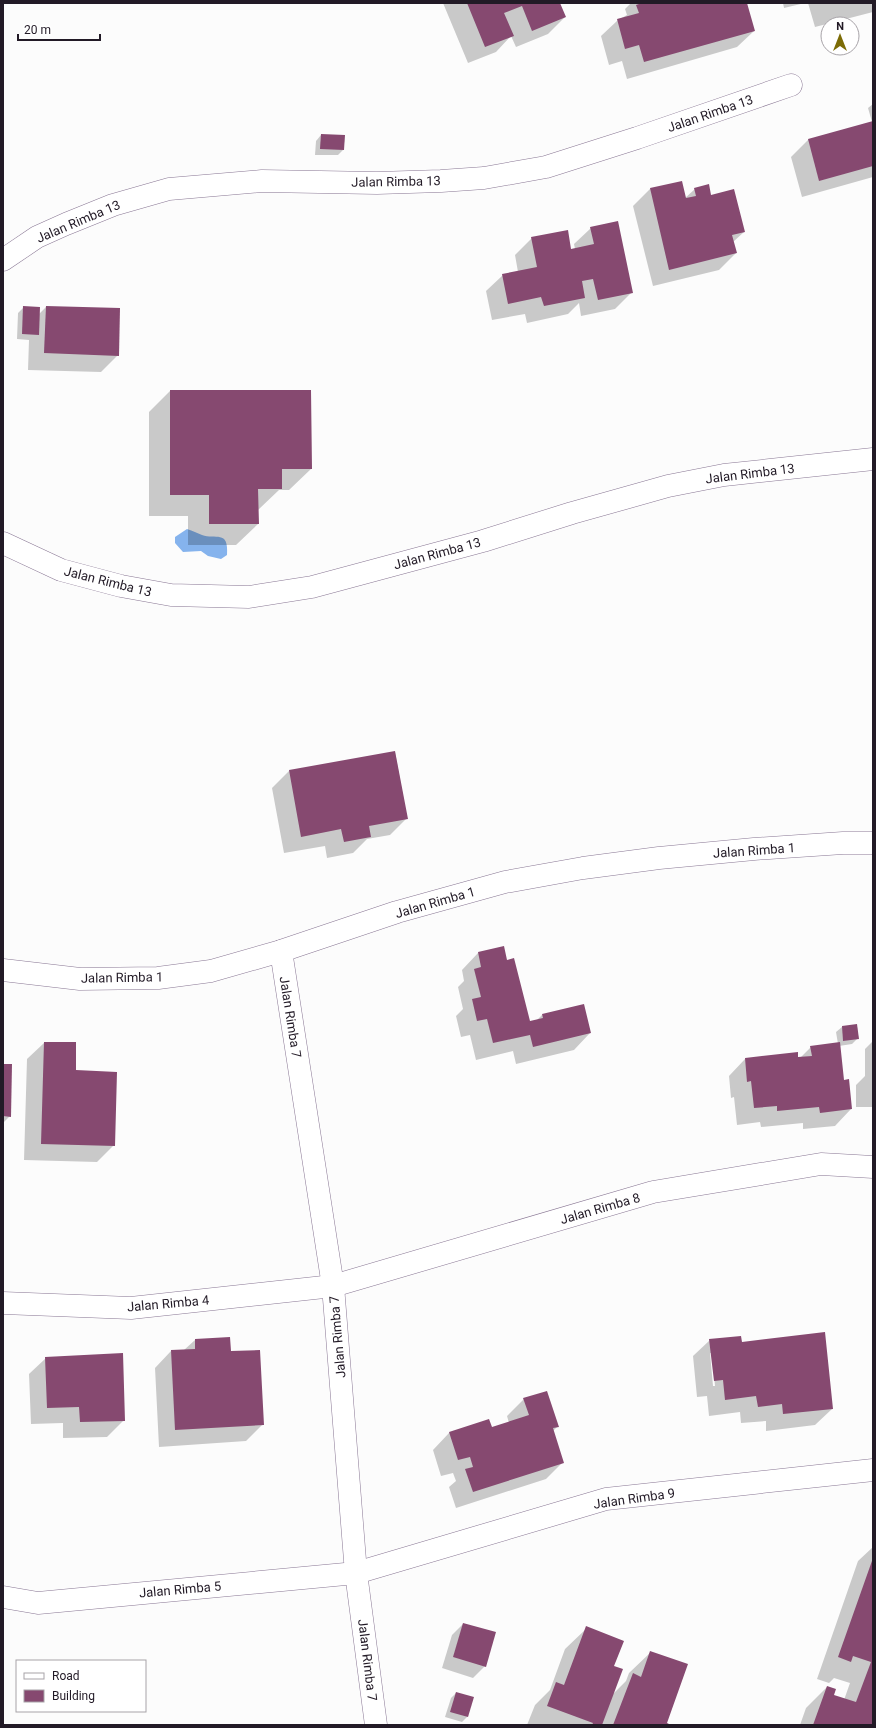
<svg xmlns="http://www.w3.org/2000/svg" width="876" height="1728" viewBox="0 0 876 1728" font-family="Roboto,sans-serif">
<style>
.water{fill:#85b3ed}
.shadow{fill:#0003;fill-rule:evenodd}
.building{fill:#864970}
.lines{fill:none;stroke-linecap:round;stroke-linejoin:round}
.minor-casing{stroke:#897794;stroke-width:23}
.minor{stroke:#fff;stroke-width:22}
.labels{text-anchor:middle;stroke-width:4;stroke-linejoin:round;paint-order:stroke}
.street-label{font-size:13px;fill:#221a26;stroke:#fff}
</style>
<rect width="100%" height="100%" fill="#fcfcfc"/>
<path class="water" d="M187,529C193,531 197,533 202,535C215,540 229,529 227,555L221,559L208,556L201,551L183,552L175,543V537Z"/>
<g class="shadow">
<polygon points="443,3 559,3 565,17 548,34 516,47 511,36 496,52 468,63"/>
<polygon points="631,3 746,3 754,31 737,47 627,79 622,61 609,65 601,36 618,20 627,15 625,9"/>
<polygon points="783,3 805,3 784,8"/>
<polygon points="808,3 873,3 873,12 815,27"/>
<polygon points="873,104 873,177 802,197 791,157 808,140 872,122 868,108"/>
<polygon points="321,135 343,150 338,155 315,155 316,141"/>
<polygon points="681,182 685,198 695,189 711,196 744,232 733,242 736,253 719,270 653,286 633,206 650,189"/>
<polygon points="591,228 632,292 615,309 581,316 579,303 568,314 527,323 525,314 492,320 486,291 503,275 518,272 515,255 532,238 570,250 575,249 574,244"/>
<polygon points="24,307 39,314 46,307 118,355 101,372 28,370 29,340 17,339 18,313"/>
<polygon points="170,391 311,469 289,490 279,490 258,510 258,524 236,545 188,545 188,516 149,516 149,412"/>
<polygon points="395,752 407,818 390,835 367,839 353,853 327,858 325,846 284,853 272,788 289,771"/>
<polygon points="478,953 506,961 529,1022 537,1020 542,1015 590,1033 574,1050 516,1064 513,1051 476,1060 470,1035 461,1037 456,1016 463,1009 458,987 464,981 462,970"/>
<polygon points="856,1025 858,1038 852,1044 839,1046 843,1081 851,1109 835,1126 803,1129 803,1123 761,1127 760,1122 737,1125 734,1097 731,1098 729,1076 745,1059 800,1058 811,1047 838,1044 836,1032 842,1027"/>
<polygon points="873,1041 873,1107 856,1107 856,1085 865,1076 865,1049"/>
<polygon points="44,1043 75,1043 75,1071 114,1145 97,1162 24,1160 27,1059"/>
<polygon points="3,1065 10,1116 3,1123"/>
<polygon points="195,1340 230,1352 263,1424 246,1441 159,1447 155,1368 171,1351 184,1350"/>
<path d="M710,1340L741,1343L832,1409L815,1425L766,1431V1421L741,1423L740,1412L709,1416L707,1396L697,1397L693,1356ZM710,1353H712L715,1386H713Z"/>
<polygon points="46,1358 124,1420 107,1437 63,1438 63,1423 31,1424 29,1374"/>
<polygon points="524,1399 558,1426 553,1431 563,1462 546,1479 456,1508 449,1487 456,1481 453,1473 441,1476 433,1450 449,1433 491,1428 509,1423 507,1416"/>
<polygon points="873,1547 873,1725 800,1725 806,1708 827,1687 833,1696 844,1700 850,1683 834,1678 829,1683 817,1679 858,1561"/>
<polygon points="463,1624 485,1666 473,1678 442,1668 452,1635"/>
<polygon points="587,1628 613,1667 612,1695 626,1681 629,1673 651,1652 665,1724 669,1725 527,1725 535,1705 550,1690 565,1649"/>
<polygon points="456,1693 467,1717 462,1722 445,1717 451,1698"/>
</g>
<g class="building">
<polygon points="467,3 560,3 566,17 532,31 522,6 504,13 514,36 485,47"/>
<polygon points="642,3 747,3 755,31 644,62 639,45 625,49 617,19 639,13 636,5"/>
<polygon points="873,121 873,166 819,181 808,139"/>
<polygon points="321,134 345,135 344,150 320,149"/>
<polygon points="682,181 686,198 696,196 694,188 709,184 711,195 734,189 745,232 732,235 737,253 669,270 650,188"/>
<polygon points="618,221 633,293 598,300 593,279 582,281 585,298 544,306 541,297 508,304 502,274 537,267 531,237 568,230 571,249 594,244 590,227"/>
<polygon points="23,306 40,307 39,335 22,334"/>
<polygon points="46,306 120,308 119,356 44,353"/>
<polygon points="170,390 311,390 312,469 282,469 282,489 258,489 259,524 209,524 209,495 170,495"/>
<polygon points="395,751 408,819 369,826 371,837 344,842 341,829 301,837 289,770"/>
<polygon points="504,946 507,960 514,958 530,1021 543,1018 542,1014 584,1004 591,1033 533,1047 530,1035 493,1043 487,1019 477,1021 472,999 481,997 474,969 481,967 478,952"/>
<polygon points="857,1024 859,1039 843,1041 842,1026"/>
<polygon points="44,1042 76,1042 76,1070 117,1072 115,1146 41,1144"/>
<polygon points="840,1042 844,1080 849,1079 852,1109 820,1113 819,1107 777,1111 777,1106 754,1108 751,1081 747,1082 745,1058 798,1052 798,1057 812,1056 810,1046"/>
<polygon points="3,1064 12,1064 11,1117 3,1116"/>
<polygon points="825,1332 833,1409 783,1414 782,1404 758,1407 756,1396 725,1400 723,1380 714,1381 709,1339 741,1336 742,1342"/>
<polygon points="230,1337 231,1351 260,1350 264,1425 175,1430 171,1350 195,1349 195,1339"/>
<polygon points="123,1353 125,1421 80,1422 79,1407 47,1408 45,1357"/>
<polygon points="547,1391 559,1427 553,1428 564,1463 473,1492 465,1469 473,1467 470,1457 458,1460 449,1432 489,1419 492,1427 529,1415 523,1398"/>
<polygon points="873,1558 873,1725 813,1725 827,1686 836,1689 834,1695 856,1702 871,1662 853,1656 851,1662 838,1657"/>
<polygon points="463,1623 496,1632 486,1667 453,1657"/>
<polygon points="586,1626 624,1641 614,1666 623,1669 602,1725 592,1725 593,1723 547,1706 556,1682 564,1685"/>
<polygon points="650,1651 688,1664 667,1723 671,1725 613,1725 633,1673 641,1677"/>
<polygon points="456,1692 474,1697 468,1717 450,1712"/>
</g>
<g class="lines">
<defs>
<g id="minor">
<polyline points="3,260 37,237 66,224 113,205 169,189 262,181 377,183 441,181 484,178 546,167 637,138 791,85"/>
<polyline points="3,543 61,570 121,586 171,595 249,597 312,587 483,541 572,513 668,486 724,475 873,459"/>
<polyline points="281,951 333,1286 356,1573 376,1725"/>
<polyline points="3,970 80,979 158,978 211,971 281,951 397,912 505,882 583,868 659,858 754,849 843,843 873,843"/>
<polyline points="3,1303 131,1308 333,1286 653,1192 821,1164 873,1167"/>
<polyline points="3,1597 38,1603 356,1573 606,1499 873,1470"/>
</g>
</defs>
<use href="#minor" class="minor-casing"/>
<use href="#minor" class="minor"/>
</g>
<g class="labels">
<g class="street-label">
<text transform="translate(710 113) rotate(-19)" y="5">Jalan Rimba 13</text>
<text transform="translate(396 181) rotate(-1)" y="5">Jalan Rimba 13</text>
<text transform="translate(78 221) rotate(-23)" y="5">Jalan Rimba 13</text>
<text transform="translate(750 473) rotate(-7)" y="5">Jalan Rimba 13</text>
<text transform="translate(437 553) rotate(-15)" y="5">Jalan Rimba 13</text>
<text transform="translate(108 581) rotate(14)" y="5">Jalan Rimba 13</text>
<text transform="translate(754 850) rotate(-4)" y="5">Jalan Rimba 1</text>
<text transform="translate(435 902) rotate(-16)" y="5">Jalan Rimba 1</text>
<text transform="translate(122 977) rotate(-1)" y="5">Jalan Rimba 1</text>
<text transform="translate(291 1017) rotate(81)" y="5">Jalan Rimba 7</text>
<text transform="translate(600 1208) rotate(-16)" y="5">Jalan Rimba 8</text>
<text transform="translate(168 1303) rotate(-5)" y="5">Jalan Rimba 4</text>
<text transform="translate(337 1337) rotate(-95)" y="5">Jalan Rimba 7</text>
<text transform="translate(634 1498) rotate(-8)" y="5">Jalan Rimba 9</text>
<text transform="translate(180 1589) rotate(-5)" y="5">Jalan Rimba 5</text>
<text transform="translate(368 1660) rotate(83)" y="5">Jalan Rimba 7</text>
</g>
</g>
<rect width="876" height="1728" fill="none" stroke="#221a26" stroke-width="8"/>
<rect x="16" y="1660" width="130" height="52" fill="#ffffff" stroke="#a7a3a8"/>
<rect x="24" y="1673" width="20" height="6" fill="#ffffff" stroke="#a7a3a8"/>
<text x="52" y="1680" font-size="12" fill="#221a26">Road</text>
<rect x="24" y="1690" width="20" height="12" fill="#864970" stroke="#a7a3a8"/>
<text x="52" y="1700" font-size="12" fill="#221a26">Building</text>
<g transform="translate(840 36)"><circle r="19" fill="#ffffff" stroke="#a7a3a8"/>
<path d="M0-3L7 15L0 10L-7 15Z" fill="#7c6c06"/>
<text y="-6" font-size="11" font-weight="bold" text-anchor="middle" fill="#221a26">N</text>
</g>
<path d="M18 34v6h82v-6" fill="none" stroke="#221a26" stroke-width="2"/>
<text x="24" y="34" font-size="12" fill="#221a26" stroke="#ffffff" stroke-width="3" paint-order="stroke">20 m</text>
</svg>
